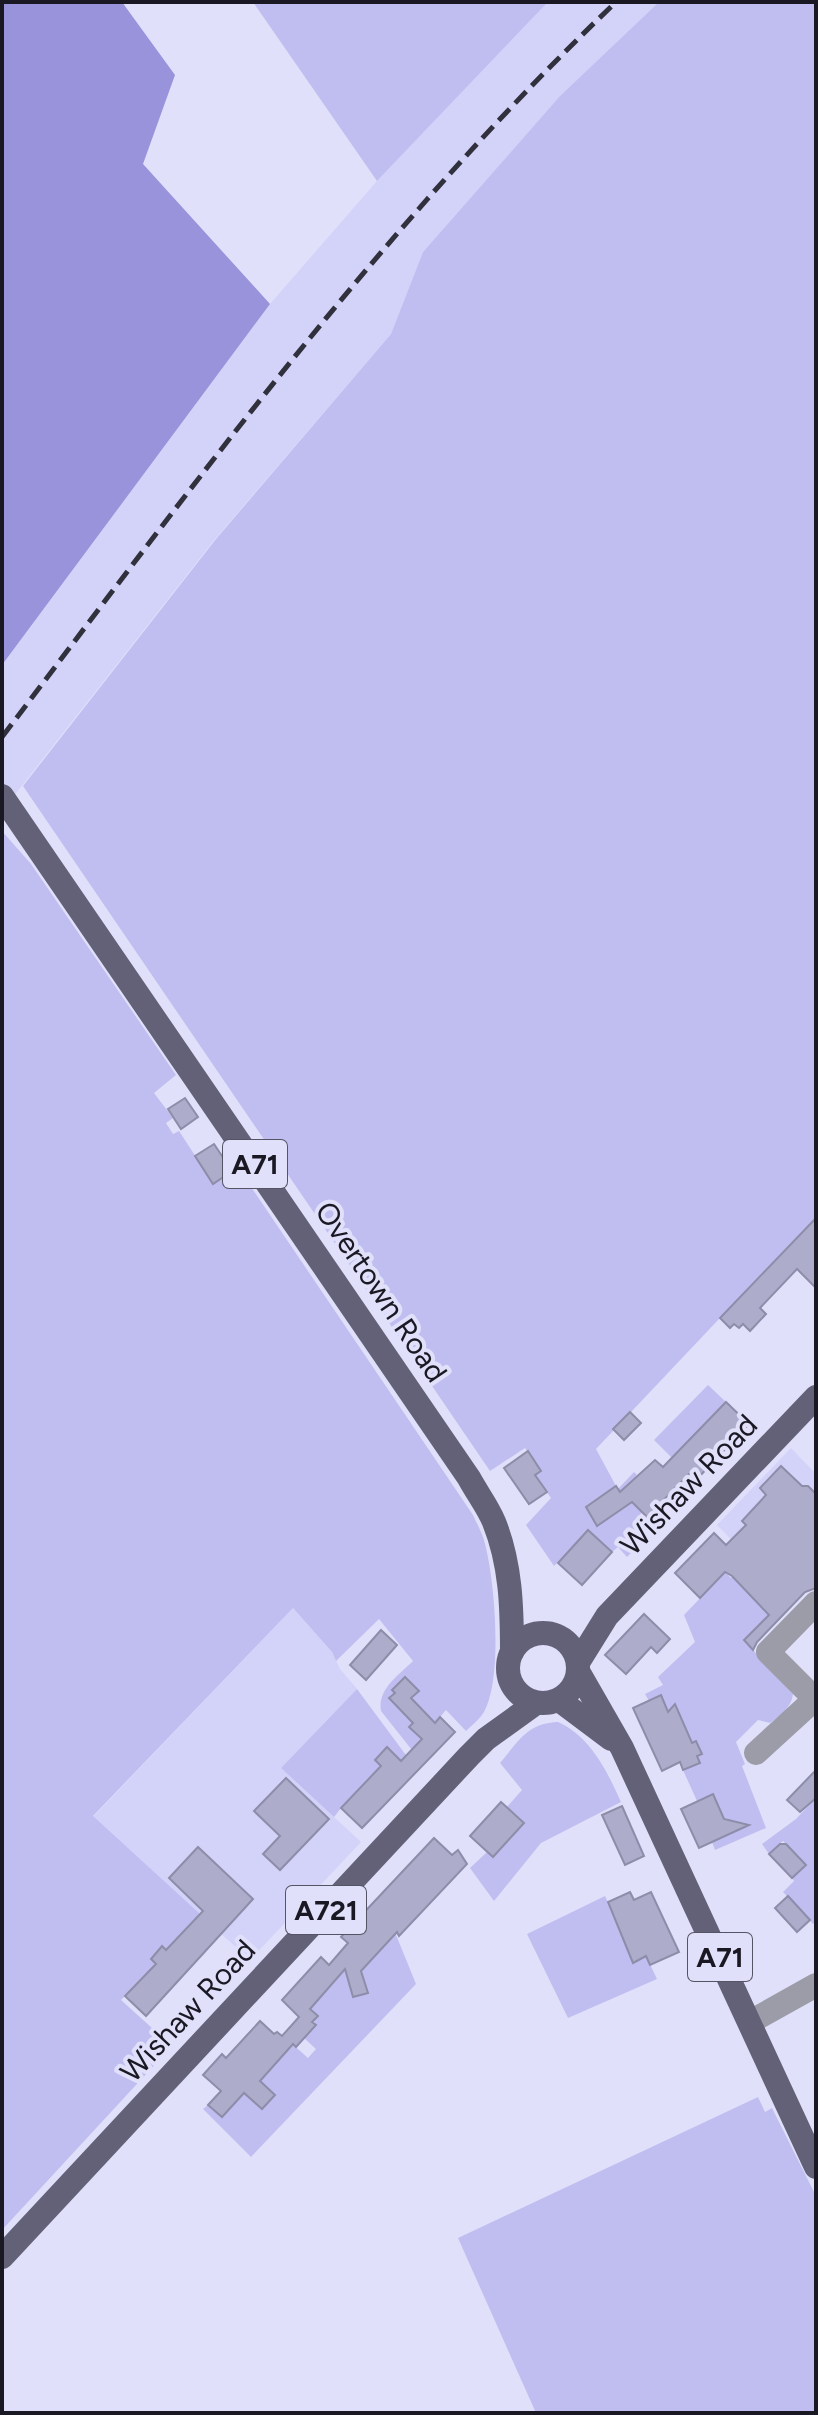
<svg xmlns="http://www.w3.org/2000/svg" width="818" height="2415" viewBox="0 0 818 2415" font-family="Figtree,sans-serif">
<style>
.built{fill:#d3d2f9}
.green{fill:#c0bef0}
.forest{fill:#9893da}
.building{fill:#adacca;stroke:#8d8ca9;stroke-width:2}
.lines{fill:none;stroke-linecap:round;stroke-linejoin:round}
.minor{stroke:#9c9ca9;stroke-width:24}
.major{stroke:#626178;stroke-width:24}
.rail{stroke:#31303d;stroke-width:5;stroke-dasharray:16 8;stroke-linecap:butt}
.labels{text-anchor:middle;stroke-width:8;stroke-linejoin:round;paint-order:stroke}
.shield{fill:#e1e0fa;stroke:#555464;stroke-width:2}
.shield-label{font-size:28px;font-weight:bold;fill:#191823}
.street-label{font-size:30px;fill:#191823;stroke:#e1e0fa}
</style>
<rect width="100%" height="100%" fill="#e1e0fa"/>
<g class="built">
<polygon points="548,2 659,2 560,96 423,252 391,334 215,539 2,811 2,665 270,304 377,181"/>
<polygon points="791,1448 816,1474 816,1568 787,1596 717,1525"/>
<polygon points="293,1608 332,1652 340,1669 357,1689 281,1768 361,1842 250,1960 93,1817"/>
</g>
<g class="green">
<polygon points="253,2 548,2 377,181"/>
<polygon points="659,2 816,2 816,1222 814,1220 789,1245 596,1449 616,1486 586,1506 598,1525 628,1505 618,1489 634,1472 637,1475 630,1482 637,1489 628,1499 642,1512 638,1518 650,1534 627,1557 618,1547 612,1552 588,1531 554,1566 526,1525 551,1498 535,1475 541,1471 525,1448 490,1471 23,786 216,539 391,334 423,252 560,96"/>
<path d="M2,831L31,864L176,1075L154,1093L173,1118L166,1123L173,1134L179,1131L213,1183L228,1174L234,1182L243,1175L473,1515C477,1524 483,1534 485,1544C495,1582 503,1678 484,1712C480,1719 472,1725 466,1731L446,1710L435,1723L424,1712L409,1726L422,1739L418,1744L423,1764L381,1711C377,1689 399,1675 413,1661L379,1619L336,1661L332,1652L293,1608L93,1816L200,1914L167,1950L162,1946L151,1958L155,1965L121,2000L172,2046L2,2230Z"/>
<polygon points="708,1385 726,1402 672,1458 654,1440"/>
<path d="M739,1569L787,1596L744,1640L793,1694C792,1707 780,1716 770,1723L758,1720L736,1742L745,1764L742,1766L766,1828L715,1850L712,1842L738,1827L736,1822H728L726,1818L715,1823L711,1815L720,1810L713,1794L697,1801L683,1770L700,1763L697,1756L701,1754L696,1742L692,1743L669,1714L661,1696L649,1701L645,1694L663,1685L658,1677L695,1642L684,1615L725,1572L731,1578Z"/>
<polygon points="357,1689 417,1770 414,1773 387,1748 375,1760 388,1773 341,1808 334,1817 281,1768"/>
<path d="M558,1722C591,1737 607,1771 621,1802L541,1843L494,1901L470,1868L487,1852L493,1857L524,1823L507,1807L522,1790L500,1763C519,1741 527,1723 558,1722Z"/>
<polygon points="816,1798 816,1921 813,1924 783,1892 794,1881 792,1878 806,1865 783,1841 769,1854 762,1844 796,1819"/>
<polygon points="605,1896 623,1935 644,1938 626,1946 633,1962 646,1956 657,1979 568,2018 527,1934"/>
<polygon points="392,1925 416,1984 251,2157 203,2109 208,2105 222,2117 257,2064 267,2073 290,2042 308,2058 316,2049 304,2038 316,2025 309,2011 340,1975"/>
<polygon points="758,2097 765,2112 772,2108 816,2196 816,2413 536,2413 458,2238"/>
</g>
<polygon class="forest" points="2,2 122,2 175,75 143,164 270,304 2,665"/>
<g class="building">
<polygon points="185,1098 198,1117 181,1129 168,1109"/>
<polygon points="214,1144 232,1171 213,1184 195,1156"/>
<polygon points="816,1218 816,1288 797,1269 760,1308 766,1314 750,1331 743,1324 739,1328 734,1324 730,1328 720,1318"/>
<polygon points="726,1402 749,1424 696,1480 689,1474 647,1517 632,1502 597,1526 586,1507 616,1486 620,1492 655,1460 663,1467"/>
<polygon points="630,1412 641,1423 624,1440 613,1429"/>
<polygon points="528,1451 541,1471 535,1475 547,1492 529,1504 504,1468"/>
<polygon points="781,1466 802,1486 808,1486 816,1494 816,1588 805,1592 757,1642 753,1650 744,1640 769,1615 732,1576 725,1572 700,1598 675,1573 714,1533 726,1545 746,1525 742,1521 766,1495 760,1488"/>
<polygon points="588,1530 612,1552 582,1585 558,1563"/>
<polygon points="644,1614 670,1639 657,1653 651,1647 626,1674 605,1655"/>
<polygon points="381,1630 397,1645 366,1680 350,1665"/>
<polygon points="405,1677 419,1691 411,1698 435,1723 440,1717 455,1732 362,1828 341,1808 381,1766 375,1760 387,1747 401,1761 422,1739 409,1727 413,1723 389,1698 395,1693 392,1690"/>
<polygon points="661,1695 668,1712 675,1704 692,1743 696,1741 702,1754 697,1756 700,1763 683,1770 680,1762 662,1771 633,1708"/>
<polygon points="816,1770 816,1798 800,1812 787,1800"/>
<polygon points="286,1778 329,1819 280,1870 263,1854 280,1836 254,1811"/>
<polygon points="713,1794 724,1819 749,1825 699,1848 681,1809"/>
<polygon points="501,1802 524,1823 493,1857 470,1836"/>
<polygon points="622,1806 644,1856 625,1865 602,1815"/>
<polygon points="434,1838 452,1855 458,1850 467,1864 399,1936 397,1932 361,1971 368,1993 353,1997 345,1969 310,2009 318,2016 312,2022 316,2025 296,2047 293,2044 260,2081 275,2095 262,2109 244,2093 222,2117 208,2105 221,2091 203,2075 222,2054 226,2058 260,2021 274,2034 277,2032 282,2036 299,2017 282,2000 321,1957 329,1965 348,1943 341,1937"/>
<polygon points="780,1844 786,1844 806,1865 792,1878 769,1854"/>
<polygon points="198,1847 253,1899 146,2016 125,1996 156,1964 151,1959 162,1946 166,1950 203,1911 169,1878"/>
<polygon points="630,1892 634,1900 651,1892 679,1952 650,1965 646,1956 633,1963 608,1902"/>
<polygon points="788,1896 810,1920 797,1932 775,1908"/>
</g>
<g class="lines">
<g class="minor">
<polyline points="814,1698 768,1652 816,1603"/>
<polyline points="756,1753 816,1698"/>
<polyline points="750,2022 816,1985"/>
</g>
<g class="major">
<path d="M2,796L469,1478C477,1493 488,1507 494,1522C511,1564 512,1608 512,1652"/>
<circle cx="543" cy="1668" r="35"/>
<polyline points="579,1661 607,1616 816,1397"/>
<polyline points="579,1673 622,1748 816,2167"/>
<polyline points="559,1700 611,1739"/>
<polyline points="2,2257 469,1756 486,1739 536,1703"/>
</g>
<path class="rail" d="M2,737C195,483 384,223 616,2"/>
</g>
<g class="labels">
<g class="shield">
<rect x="223" y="1140" width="64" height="48" rx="6"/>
<rect x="286" y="1886" width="80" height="48" rx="6"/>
<rect x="688" y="1933" width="64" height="48" rx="6"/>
</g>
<g class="shield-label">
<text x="255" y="1174">A71</text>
<text x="326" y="1920">A721</text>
<text x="720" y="1967">A71</text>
</g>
<g class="street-label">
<text transform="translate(381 1292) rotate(56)" y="10">Overtown Road</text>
<text transform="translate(689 1485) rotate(-46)" y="10">Wishaw Road</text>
<text transform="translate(188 2011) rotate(-47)" y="10">Wishaw Road</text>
</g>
</g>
<rect width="818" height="2415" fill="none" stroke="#191823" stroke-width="8"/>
</svg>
